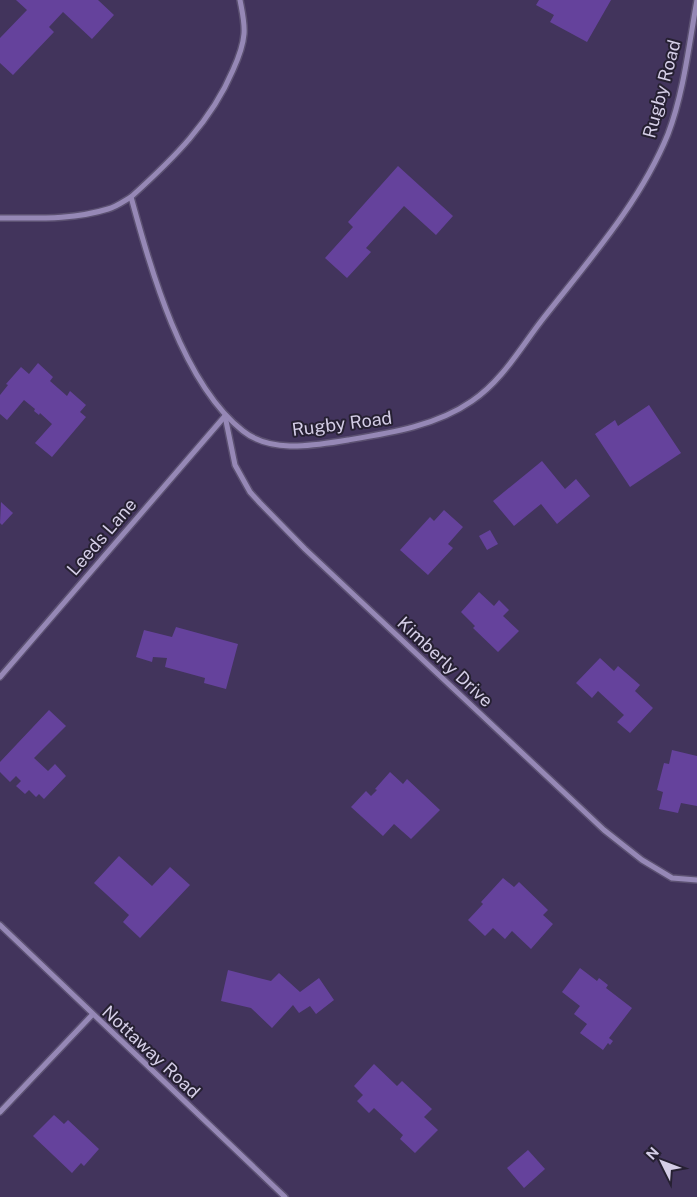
<svg xmlns="http://www.w3.org/2000/svg" width="697" height="1197" viewBox="0 0 697 1197" font-family="'Public Sans',sans-serif">
<style>
.building{fill:#65429c}
.lines{fill:none;stroke-linecap:round;stroke-linejoin:round}
.street-casing{stroke:#5c5172;stroke-width:8}
.street{stroke:#9688b6;stroke-width:5}
.labels{text-anchor:middle;stroke-width:4;stroke-linejoin:round;paint-order:stroke}
.street-label{font-size:18px;fill:#d5cee7;stroke:#262032}
</style>
<rect width="100%" height="100%" fill="#42345c"/>
<g class="building">
<polygon points="16,0 98,0 114,15 92,39 63,12 49,27 54,32 13,75 0,63 0,38 27,10"/>
<polygon points="539,0 611,0 587,42 550,22 554,15 536,5"/>
<polygon points="398,166 453,216 436,235 404,206 366,248 371,252 347,278 325,258 353,227 348,222"/>
<polygon points="38,363 53,377 50,381 67,396 70,391 86,405 80,412 86,417 52,457 35,443 52,424 40,413 39,415 34,411 35,409 24,400 7,420 0,414 0,395 8,385 6,384 21,367 29,374"/>
<polygon points="649,405 681,453 630,487 595,434 615,420 618,426"/>
<polygon points="542,461 565,489 576,479 590,496 557,524 541,504 514,526 493,501"/>
<polygon points="1,502 13,513 2,525 0,523"/>
<polygon points="444,510 463,527 448,544 453,548 428,575 400,550 430,517 434,521"/>
<polygon points="490,530 498,544 487,550 479,536"/>
<polygon points="479,592 494,606 499,600 509,610 503,616 519,631 498,652 473,628 475,626 461,612"/>
<polygon points="176,627 238,644 226,689 204,683 205,678 165,667 167,658 153,657 152,662 136,657 144,630 172,637"/>
<polygon points="600,658 614,671 618,666 640,685 635,691 653,708 630,733 617,722 624,715 598,691 592,698 576,683"/>
<polygon points="49,710 66,726 34,758 48,771 55,764 66,776 44,799 39,794 36,797 29,790 25,794 16,786 21,781 16,776 10,782 0,772 0,762"/>
<polygon points="672,750 697,756 697,806 681,803 678,813 659,809 663,792 657,790 664,763 669,764"/>
<polygon points="390,772 403,784 407,779 440,810 411,839 394,824 383,836 351,807 366,791 371,796 377,790 375,789"/>
<polygon points="119,856 152,886 170,867 190,885 140,938 123,922 129,915 94,883"/>
<polygon points="503,878 514,887 519,882 548,910 543,915 553,924 531,949 512,931 505,939 493,928 485,936 468,920 483,904 481,902"/>
<polygon points="580,968 597,981 599,978 608,985 606,988 632,1008 609,1038 613,1041 610,1045 608,1043 603,1050 580,1033 587,1024 574,1014 580,1006 562,992"/>
<polygon points="228,970 271,981 279,973 300,992 319,978 334,1000 316,1014 310,1006 299,1013 293,1005 272,1028 251,1008 221,1001"/>
<polygon points="374,1064 397,1086 402,1081 432,1109 424,1117 438,1130 415,1153 400,1139 403,1135 374,1108 369,1113 357,1101 363,1095 354,1086"/>
<polygon points="54,1115 64,1124 68,1120 99,1149 84,1166 81,1163 72,1173 33,1136"/>
<polygon points="528,1150 545,1169 524,1188 507,1168"/>
</g>
<g class="lines">
<defs>
<g id="street">
<path d="M240,0C242,11 245,23 244,34C243,47 238,59 233,70C211,122 173,159 131,197C151,270 182,383 243,431C272,454 315,445 348,440C391,433 436,426 472,401C502,381 521,347 542,320C588,261 640,203 668,134C684,92 689,44 697,0"/>
<path d="M0,218C36,218 73,220 108,209C116,207 124,201 131,197"/>
<polyline points="225,416 235,465 250,492 260,503 305,549 604,830 642,860 672,878 697,880"/>
<polyline points="0,677 225,416"/>
<polyline points="0,925 285,1197"/>
<polyline points="0,1112 92,1015"/>
</g>
</defs>
<use href="#street" class="street-casing"/>
<use href="#street" class="street"/>
</g>
<g class="labels">
<g class="street-label">
<text transform="translate(662 89) rotate(-75)" y="6">Rugby Road</text>
<text transform="translate(342 424) rotate(-7)" y="6">Rugby Road</text>
<text transform="translate(102 537) rotate(-49)" y="6">Leeds Lane</text>
<text transform="translate(445 662) rotate(43)" y="6">Kimberly Drive</text>
<text transform="translate(151 1052) rotate(43)" y="6">Nottaway Road</text>
</g>
</g>
<g transform="translate(662 1162) rotate(312)" stroke="#262032" stroke-width="4" paint-order="stroke">
<path d="M0-4L9 19L0 12L-9 19Z" fill="#d5cee7"/>
<text y="-8" font-size="14" font-weight="bold" text-anchor="middle" fill="#d5cee7">N</text>
</g>
</svg>
